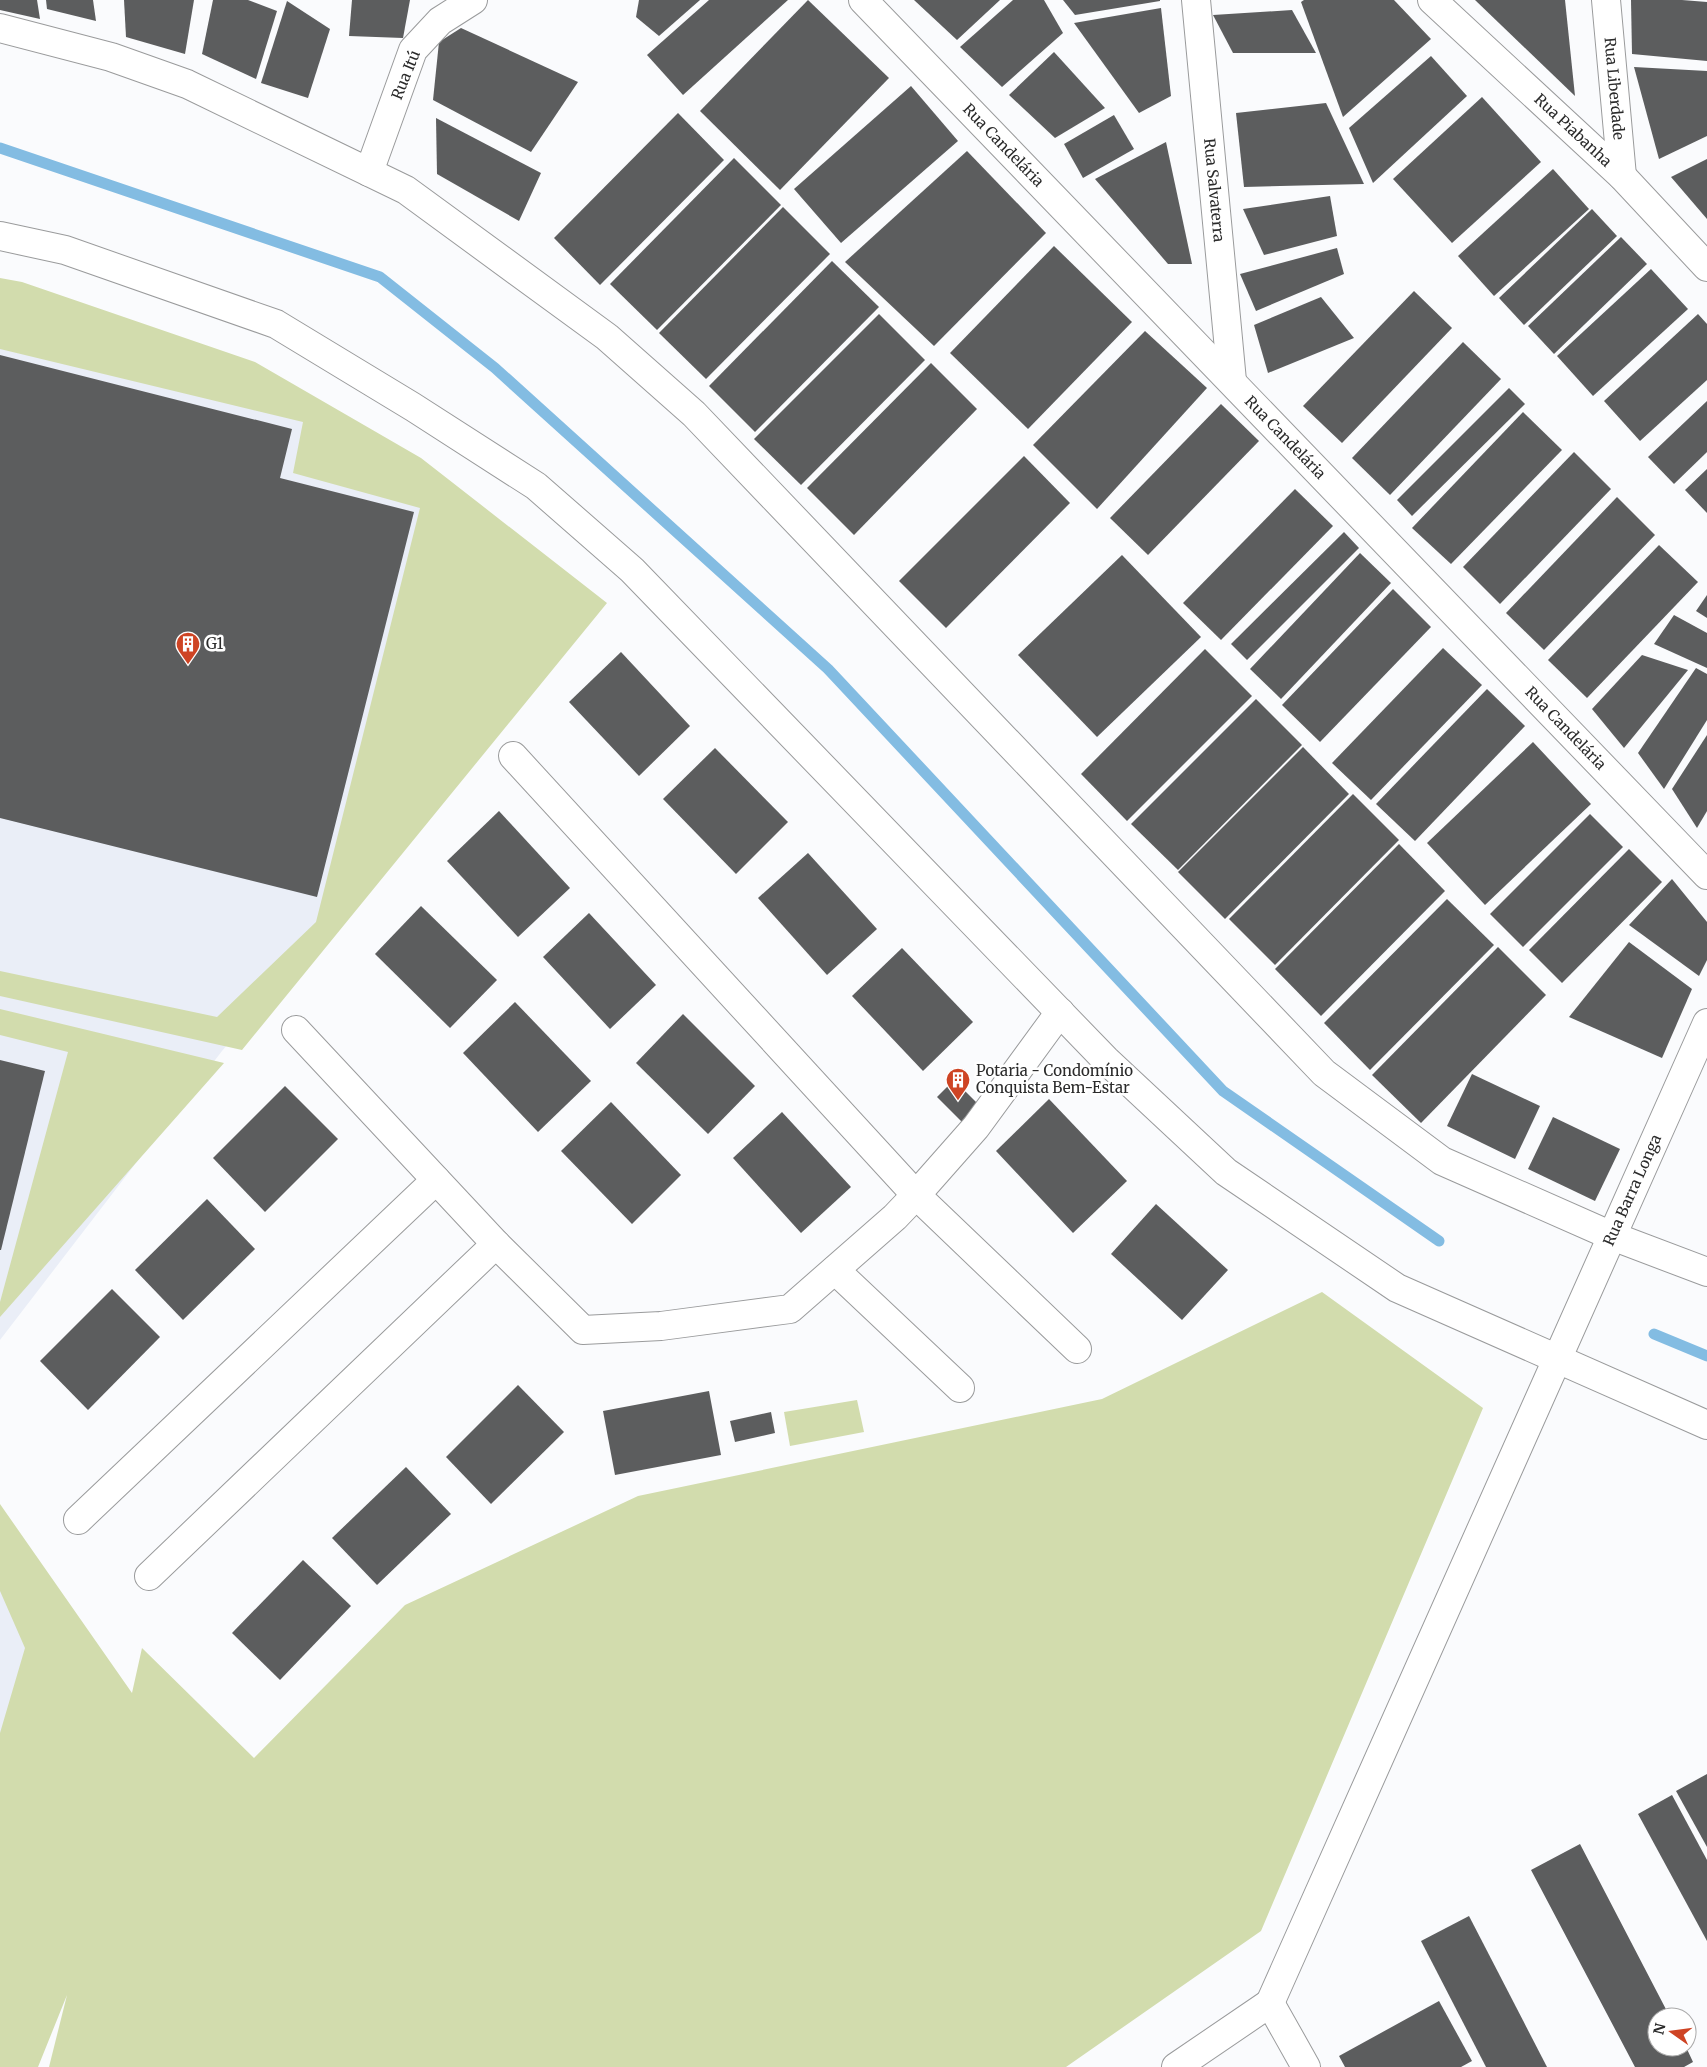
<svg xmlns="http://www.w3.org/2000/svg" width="1707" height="2067" viewBox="0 0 1707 2067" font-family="Merriweather,serif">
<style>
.built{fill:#eaeef7}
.green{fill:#d2dcad}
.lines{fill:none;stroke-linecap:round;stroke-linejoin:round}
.stream{stroke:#83bce2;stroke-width:11}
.building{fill:#5c5d5e}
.minor-casing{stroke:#9a9b9c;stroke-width:30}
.major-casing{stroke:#9a9b9c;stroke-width:30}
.minor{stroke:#fff;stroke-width:28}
.major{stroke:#fff;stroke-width:28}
.labels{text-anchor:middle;stroke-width:5;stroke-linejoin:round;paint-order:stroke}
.street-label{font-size:15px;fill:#2b2b2b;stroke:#fff}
.poi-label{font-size:15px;fill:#2b2b2b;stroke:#fff;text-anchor:start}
</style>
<rect width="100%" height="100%" fill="#fafbfd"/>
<g class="built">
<polygon points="0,292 244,381 593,604 222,1051 0,1340"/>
<polygon points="0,1546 74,1697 0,1853"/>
</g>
<g class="green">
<polygon points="0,278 22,282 255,362 421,458 607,603 242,1050 0,996 0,971 217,1017 316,922 420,508 293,473 303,422 0,349"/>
<polygon points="0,1009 224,1063 0,1317 0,1302 68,1052 0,1035"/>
<polygon points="1322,1292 1483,1408 1261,1931 1066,2067 49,2067 67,1995 38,2067 0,2067 0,1733 25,1648 0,1591 0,1504 132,1693 142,1648 254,1758 405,1605 638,1496 1102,1399"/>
<polygon points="857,1400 864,1432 790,1446 784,1412"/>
</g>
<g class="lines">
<g class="stream">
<polyline points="0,148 380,277 495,368 828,669 1223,1091 1439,1241"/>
<polyline points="1654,1334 1707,1356"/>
</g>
</g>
<g class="building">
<polygon points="0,0 37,0 40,19 0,10"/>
<polygon points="46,0 93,0 96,21 47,9"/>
<polygon points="124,0 194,0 185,54 126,37"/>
<polygon points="213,0 248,0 277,11 256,79 202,54"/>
<polygon points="352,0 410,0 403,38 349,36"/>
<polygon points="639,0 700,0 659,36 636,17"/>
<polygon points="709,0 788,0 683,95 647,55"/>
<polygon points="808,0 889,78 780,190 700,111"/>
<polygon points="914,0 1000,0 957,40"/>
<polygon points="1013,0 1044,0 1063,33 1002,87 960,47"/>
<polygon points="1063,0 1160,0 1160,1 1075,15"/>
<polygon points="1304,0 1394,0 1431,39 1343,117 1301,2"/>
<polygon points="1475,0 1565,0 1575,96"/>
<polygon points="1631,0 1682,0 1707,2 1707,61 1632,54"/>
<polygon points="287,1 330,29 308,98 261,83"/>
<polygon points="1161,8 1171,96 1139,113 1074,23"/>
<polygon points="1292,10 1316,53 1233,53 1213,15"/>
<polygon points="461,28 578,82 531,152 433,100 439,42"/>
<polygon points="1054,52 1105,108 1055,138 1009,95"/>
<polygon points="1431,56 1467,96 1373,183 1349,128"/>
<polygon points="1634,67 1707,71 1707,136 1659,159"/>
<polygon points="911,86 958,141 841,243 794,189"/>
<polygon points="1482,97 1541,162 1452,243 1393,179"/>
<polygon points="1326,103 1364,184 1244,187 1236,113"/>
<polygon points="678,113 724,160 600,285 554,238"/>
<polygon points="1114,115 1134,149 1083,178 1064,144"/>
<polygon points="436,118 541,173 519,221 437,174"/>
<polygon points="1166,142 1192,264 1168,264 1095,179"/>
<polygon points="967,151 1046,233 934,346 845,262"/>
<polygon points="734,158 781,205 657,330 610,284"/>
<polygon points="1707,159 1707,219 1671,177"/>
<polygon points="1553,169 1589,209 1494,296 1458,256"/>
<polygon points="1330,196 1337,236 1264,255 1243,209"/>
<polygon points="783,207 830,254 706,379 659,333"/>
<polygon points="1592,209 1617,236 1524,325 1499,298"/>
<polygon points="1621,237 1647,264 1554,354 1528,326"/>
<polygon points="1054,246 1132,322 1028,429 950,353"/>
<polygon points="1337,248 1344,274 1256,311 1240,274"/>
<polygon points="832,261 879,307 755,432 709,386"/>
<polygon points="1651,269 1688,309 1593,396 1557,356"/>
<polygon points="1414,291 1452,328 1342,443 1303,406"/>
<polygon points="1321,297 1354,338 1268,373 1254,325"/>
<polygon points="879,314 925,360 801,485 754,439"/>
<polygon points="1698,314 1707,324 1707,380 1640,441 1604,401"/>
<polygon points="1145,331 1207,388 1097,509 1033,445"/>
<polygon points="1463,342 1501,379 1390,495 1352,458"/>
<polygon points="0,355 292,429 280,478 414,512 317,897 0,818"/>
<polygon points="931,363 977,409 854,535 807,488"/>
<polygon points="1509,388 1525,404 1412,516 1397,500"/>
<polygon points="1707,401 1707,452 1674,484 1648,457"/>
<polygon points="1221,404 1259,441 1148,555 1110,518"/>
<polygon points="1523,412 1562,450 1451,564 1412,528"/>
<polygon points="1574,452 1611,489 1500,604 1463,567"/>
<polygon points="1024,456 1070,503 946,628 899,581"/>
<polygon points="1707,469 1707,513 1685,490"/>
<polygon points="1295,489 1333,526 1221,640 1183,603"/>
<polygon points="1617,497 1655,535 1544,650 1506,613"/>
<polygon points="1344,532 1359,548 1247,660 1231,644"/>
<polygon points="1659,545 1698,582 1587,698 1548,660"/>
<polygon points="1360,553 1391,583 1281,699 1250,669"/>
<polygon points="1122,555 1201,637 1097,737 1018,655"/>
<polygon points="1393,589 1431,627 1320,742 1282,705"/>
<polygon points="1707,595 1707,618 1696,611"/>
<polygon points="1674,615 1707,633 1707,668 1654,644"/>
<polygon points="1443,648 1482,685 1371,800 1332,763"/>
<polygon points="1205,649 1252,696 1127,821 1081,774"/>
<polygon points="621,652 690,726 639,776 569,702"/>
<polygon points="1642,655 1688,670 1624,748 1592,709"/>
<polygon points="1696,668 1707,674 1707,720 1664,789 1638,753"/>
<polygon points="1487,689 1525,726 1415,841 1376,804"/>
<polygon points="1256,699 1302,745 1178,870 1131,824"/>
<polygon points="1707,735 1707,811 1697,828 1672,789"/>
<polygon points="1533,742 1591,804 1485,905 1427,843"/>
<polygon points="1303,747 1349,794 1225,919 1178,872"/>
<polygon points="715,748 788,822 736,874 663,799"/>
<polygon points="1353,794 1399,840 1275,965 1229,919"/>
<polygon points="499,811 570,888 518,937 447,861"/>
<polygon points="1590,814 1623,847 1523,947 1490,914"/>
<polygon points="1399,844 1445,891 1321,1016 1275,969"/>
<polygon points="1629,849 1662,882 1562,983 1529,950"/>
<polygon points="808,853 877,929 827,975 758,898"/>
<polygon points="1672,879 1707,922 1707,960 1699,976 1629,925"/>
<polygon points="1447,899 1494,945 1370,1070 1324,1023"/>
<polygon points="421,906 497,980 450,1028 375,954"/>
<polygon points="589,913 656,985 610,1029 543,957"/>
<polygon points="1629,942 1692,989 1662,1058 1569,1017"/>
<polygon points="1498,947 1546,995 1421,1123 1372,1075"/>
<polygon points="902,948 973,1022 923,1071 852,996"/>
<polygon points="515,1002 591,1081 538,1132 463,1053"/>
<polygon points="683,1014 755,1086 708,1134 636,1063"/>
<polygon points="0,1060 45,1071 1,1250 0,1250"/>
<polygon points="1472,1074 1540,1106 1515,1159 1447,1126"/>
<polygon points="954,1080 979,1105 962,1122 937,1097"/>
<polygon points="285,1086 338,1139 265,1212 213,1158"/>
<polygon points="1049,1099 1127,1181 1073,1233 996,1151"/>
<polygon points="611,1102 681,1175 632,1224 561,1151"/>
<polygon points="782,1112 851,1187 801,1233 733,1158"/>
<polygon points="1553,1117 1620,1149 1595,1201 1528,1169"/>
<polygon points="207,1199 255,1249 183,1320 135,1270"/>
<polygon points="1156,1204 1228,1270 1182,1320 1111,1254"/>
<polygon points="112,1289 160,1337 88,1410 40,1361"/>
<polygon points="518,1385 564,1432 491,1504 446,1457"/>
<polygon points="709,1391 721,1455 615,1475 603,1411"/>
<polygon points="771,1412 775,1433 735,1442 730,1421"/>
<polygon points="406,1467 451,1514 377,1585 332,1538"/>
<polygon points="303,1560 351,1606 280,1680 232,1633"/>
<polygon points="1707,1774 1707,1847 1676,1791"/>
<polygon points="1672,1795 1707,1860 1707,1941 1638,1814"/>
<polygon points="1580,1844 1670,2017 1657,2017 1657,2047 1686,2047 1693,2062 1684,2067 1635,2067 1531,1870"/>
<polygon points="1469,1916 1547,2067 1486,2067 1421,1941"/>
<polygon points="1439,2001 1472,2061 1461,2067 1345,2067 1339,2056"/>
</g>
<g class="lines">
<defs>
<g id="minor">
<path id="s1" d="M863,0L1707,875"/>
<path id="s2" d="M1196,0L1232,381"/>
<path id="s3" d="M1432,0L1622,176L1707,267"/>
<path id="s4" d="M1606,0L1622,176"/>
<polyline points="369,172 413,50 440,21 473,0"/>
<polyline points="513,756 916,1195 1077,1349"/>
<polyline points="296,1030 496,1244 583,1330 661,1326 790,1309 895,1217 916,1195 976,1127 1060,1012"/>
<polyline points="835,1270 960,1388"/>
<polyline points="78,1520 436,1180"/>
<polyline points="149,1576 496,1244"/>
<path id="s5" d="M1270,2003L1707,1023"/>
<polyline points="1270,2003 1306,2067"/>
<polyline points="1176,2067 1270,2003"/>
</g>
<g id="major">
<polyline points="0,28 111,57 187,84 406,190 607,337 694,414 1324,1073 1442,1161 1612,1236 1707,1272"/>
<polyline points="0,236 65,250 276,324 413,407 536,486 632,570 1106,1060 1226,1172 1397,1288 1707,1425"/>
</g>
</defs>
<use href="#minor" class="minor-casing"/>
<use href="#major" class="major-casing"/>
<use href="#minor" class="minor"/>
<use href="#major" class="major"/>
</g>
<defs>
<symbol id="building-pin" viewBox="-11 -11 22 30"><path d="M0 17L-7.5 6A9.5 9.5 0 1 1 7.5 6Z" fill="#ce4424" stroke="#fff"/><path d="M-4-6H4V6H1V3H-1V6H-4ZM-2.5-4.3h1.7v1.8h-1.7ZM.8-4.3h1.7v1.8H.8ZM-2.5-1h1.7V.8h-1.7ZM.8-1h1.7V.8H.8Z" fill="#fff"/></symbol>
</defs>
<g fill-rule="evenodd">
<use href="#building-pin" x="174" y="630" width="28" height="38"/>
<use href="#building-pin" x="944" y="1066" width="28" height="38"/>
</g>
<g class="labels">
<g class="street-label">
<text transform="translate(406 75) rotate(-68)" y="5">Rua Itú</text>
<text dy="5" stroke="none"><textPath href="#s4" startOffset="89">Rua Liberdade</textPath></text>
<text dy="5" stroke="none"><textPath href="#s3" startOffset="192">Rua Piabanha</textPath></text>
<text dy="5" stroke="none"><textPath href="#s1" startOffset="202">Rua Candelária</textPath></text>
<text dy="5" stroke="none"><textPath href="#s2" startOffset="191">Rua Salvaterra</textPath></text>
<text dy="5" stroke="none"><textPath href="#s1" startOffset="608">Rua Candelária</textPath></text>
<text dy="5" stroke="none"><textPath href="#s1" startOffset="1012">Rua Candelária</textPath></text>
<text dy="5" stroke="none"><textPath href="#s5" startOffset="890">Rua Barra Longa</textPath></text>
</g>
<g class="poi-label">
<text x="206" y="649">G1</text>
<text x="976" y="1076">Potaria - Condomínio<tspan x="976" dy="17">Conquista Bem-Estar</tspan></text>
</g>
</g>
<g transform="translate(1672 2032) rotate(284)"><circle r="24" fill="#ffffff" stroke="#aaaaaa"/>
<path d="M0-4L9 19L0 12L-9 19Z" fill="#ce4424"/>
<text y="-8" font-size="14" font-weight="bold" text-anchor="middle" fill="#2b2b2b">N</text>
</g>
</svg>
